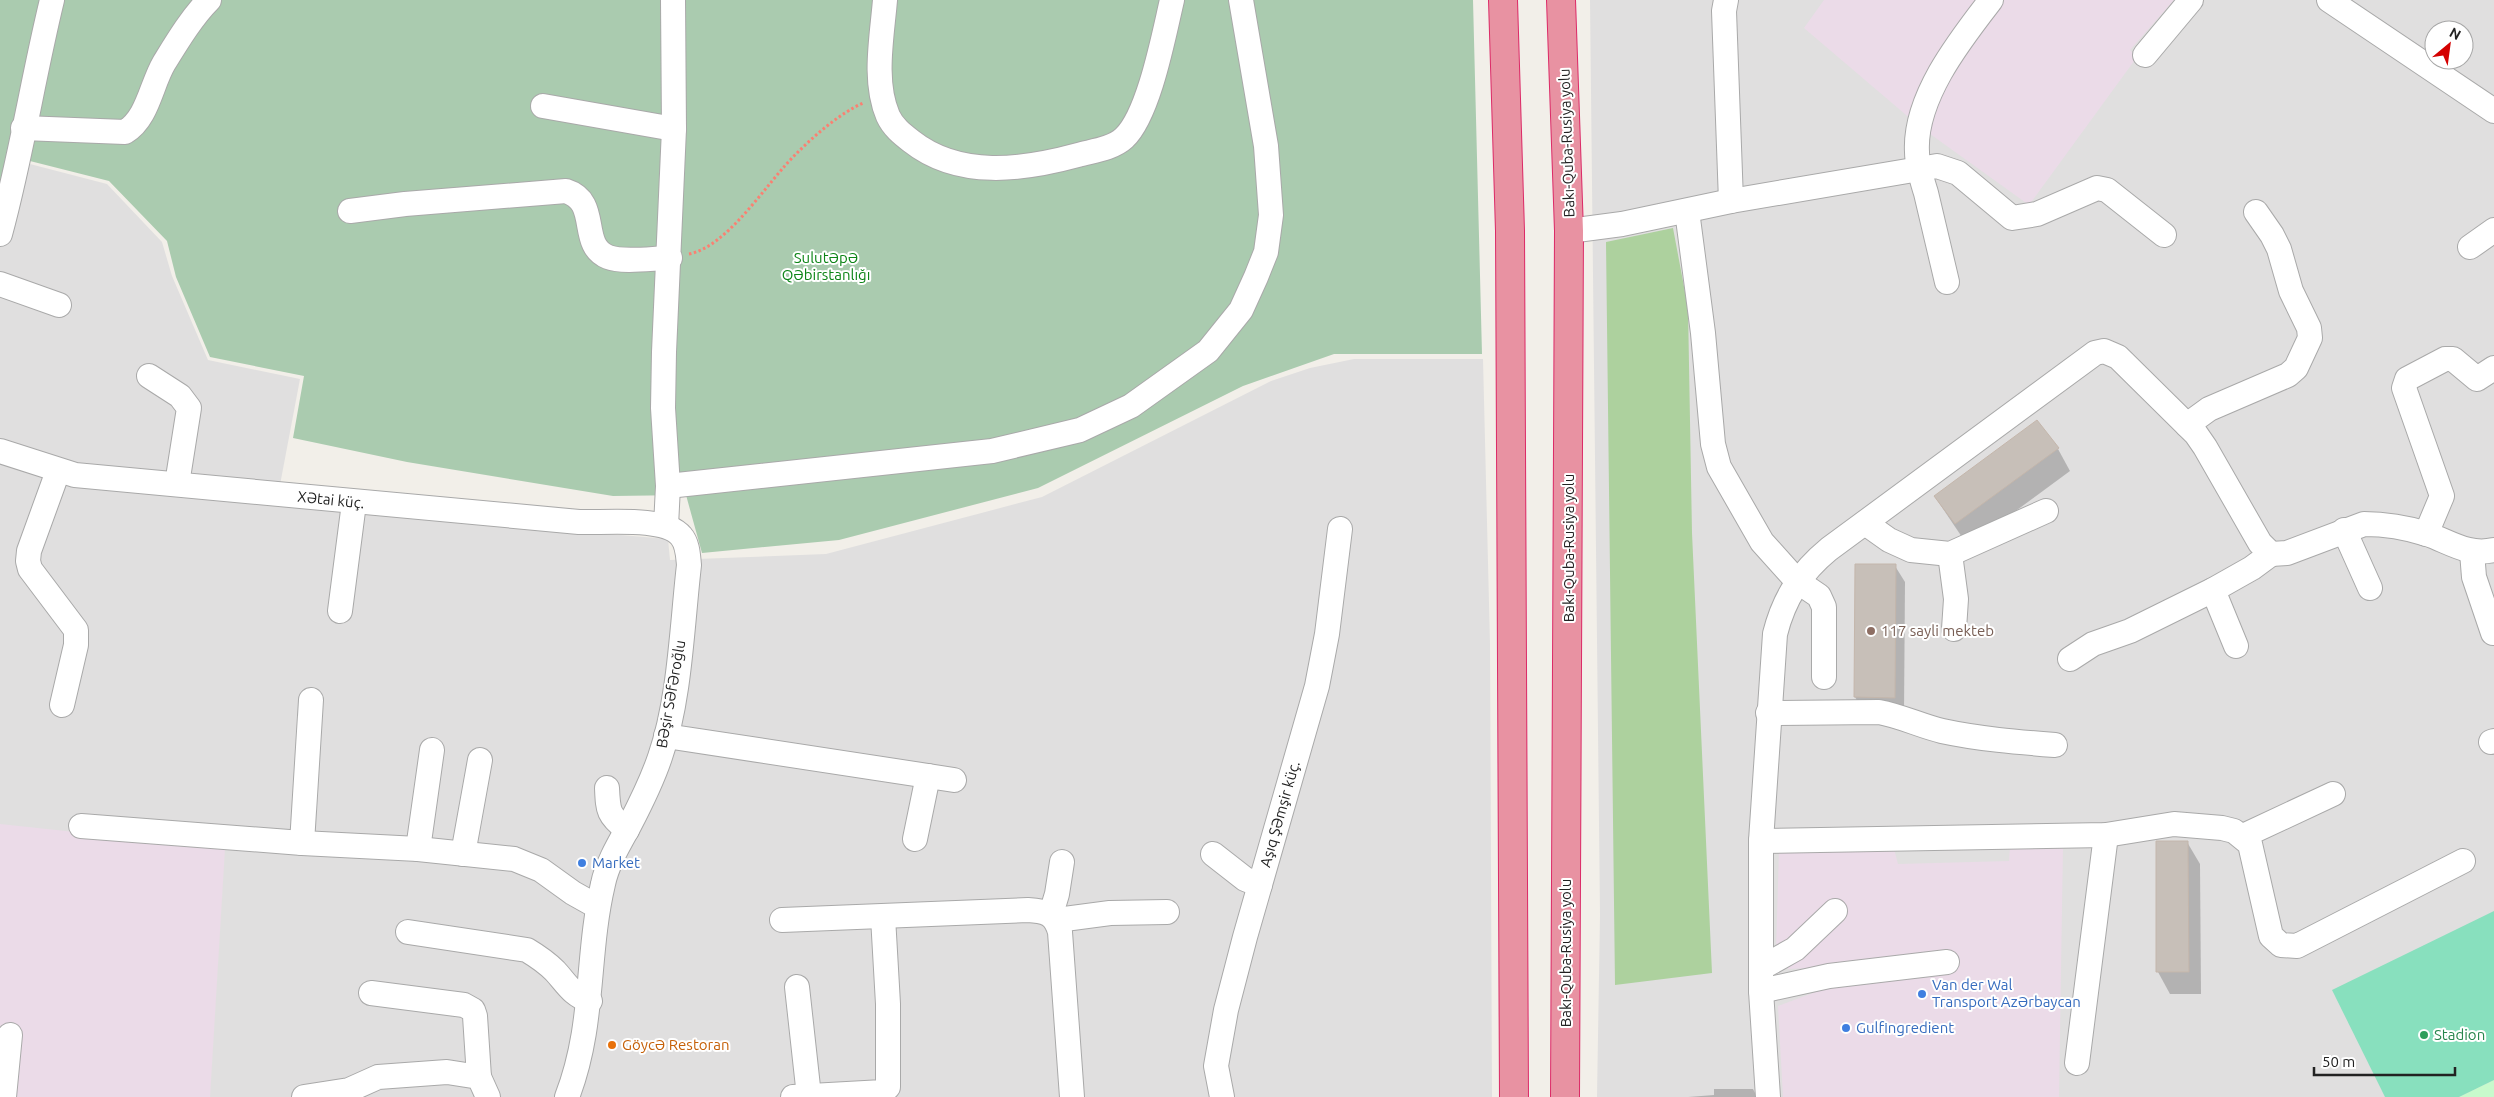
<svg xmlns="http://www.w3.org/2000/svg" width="2494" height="1097" viewBox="0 0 2494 1097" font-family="Ubuntu,sans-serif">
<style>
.residential{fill:#e0dfdf;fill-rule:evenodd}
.industrial{fill:#ebdbe8}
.forest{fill:#add19e}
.cemetery{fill:#aacbaf}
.park{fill:#c8facc}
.pitch{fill:#88e0be}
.shadow{fill:#0003}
.building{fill:#c7bfb8;stroke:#c4b6ab}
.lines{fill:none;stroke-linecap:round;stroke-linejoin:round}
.minor-casing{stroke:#a9a9a9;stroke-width:26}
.highway-casing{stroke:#dc2a67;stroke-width:30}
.path{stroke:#fa8072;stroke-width:3;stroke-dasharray:2.5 2.5;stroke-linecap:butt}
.minor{stroke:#fff;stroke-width:24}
.highway{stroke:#e892a2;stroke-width:28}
.education-dot{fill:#8d6e63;stroke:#fff;stroke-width:2}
.shop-dot{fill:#3f7fe0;stroke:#fff;stroke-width:2}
.leisure-dot{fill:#2e9e5b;stroke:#fff;stroke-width:2}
.food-dot{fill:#e8710a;stroke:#fff;stroke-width:2}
.labels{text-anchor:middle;stroke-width:4;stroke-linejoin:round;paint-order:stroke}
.street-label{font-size:15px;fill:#222;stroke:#fff}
.park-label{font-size:15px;fill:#0c8416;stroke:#fff}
.education-label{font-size:15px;fill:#785e54;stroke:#fff;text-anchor:start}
.shop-label{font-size:15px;fill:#366cbe;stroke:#fff;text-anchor:start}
.leisure-label{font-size:15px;fill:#27864d;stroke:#fff;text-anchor:start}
.food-label{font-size:15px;fill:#c56008;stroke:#fff;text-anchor:start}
</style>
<rect width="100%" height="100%" fill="#f2efe9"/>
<g class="residential">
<path d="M1590,0H2494V1097H1597L1600,915ZM2434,30H2464V60H2434Z"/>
<polygon points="26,163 107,184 162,242 172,276 208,360 300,379 276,506 668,539 670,560 826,554 1042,497 1271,381 1310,368 1354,359 1483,359 1490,644 1492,1097 0,1097 0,197"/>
</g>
<g class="industrial">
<polygon points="1824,0 2174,0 2130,50 2137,57 2029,205 1919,126 1804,28"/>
<polygon points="0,824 225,848 210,1097 0,1097"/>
<polygon points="1893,845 1898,864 2009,861 2010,846 2063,845 2059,1097 1783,1097 1778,1006 1829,987 1828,967 1788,969 1776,951 1779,849"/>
</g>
<polygon class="forest" points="1673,228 1688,308 1692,533 1712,973 1615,985 1606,242"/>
<polygon class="cemetery" points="0,0 1473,0 1482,354 1334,354 1243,386 1038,488 839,540 702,553 686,495 613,496 407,462 293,438 304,376 210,357 176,277 167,241 109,181 26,160 0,189"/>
<polygon class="park" points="2494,1080 2494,1097 2459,1097"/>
<polygon class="pitch" points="2494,911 2494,1080 2459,1097 2385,1097 2332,990"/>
<g class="shadow">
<polygon points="2058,449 2070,471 1968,546 1935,497"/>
<polygon points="1856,565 1895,566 1905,582 1904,714 1865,714 1855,697"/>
<polygon points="2187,842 2200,864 2201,994 2170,994 2158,972"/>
<polygon points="1714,1089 1753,1089 1757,1097 1688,1097 1714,1095"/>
</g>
<g class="building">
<polygon points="2037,420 2059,448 1955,524 1934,496"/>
<polygon points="1855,564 1896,564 1895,698 1854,697"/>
<polygon points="2156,841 2188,841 2189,972 2156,972"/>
</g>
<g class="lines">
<defs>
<g id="minor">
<path d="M885,0C882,37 873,81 888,116C893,127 902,134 911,141C959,179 1023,170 1078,155C1092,151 1112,149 1124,138C1149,115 1164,34 1172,0"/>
<polyline points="1726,0 1724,11 1731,201"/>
<polyline points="2329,0 2494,111"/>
<polyline points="2145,55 2191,0"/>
<polyline points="543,106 674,129"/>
<path d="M23,128L125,132C148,118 151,85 164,63C177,42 192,17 209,0"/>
<path d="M350,211L405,204L566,191C601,202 578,245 608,257C623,263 654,258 670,258"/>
<polyline points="1687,211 1703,333 1713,444 1719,467 1762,542 1797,581 1819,596 1824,607 1824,677"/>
<polyline points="1569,231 1622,224 1731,201 1937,166 1958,173 2012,218 2037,214 2097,188 2107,190 2164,235"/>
<path d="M0,234C21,157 33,78 52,0"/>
<polyline points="2470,247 2494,230"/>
<path d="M1947,282C1940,252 1933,222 1926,193C1922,180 1917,165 1917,152C1914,98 1960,40 1991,0"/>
<polyline points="0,284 59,305"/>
<polyline points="149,376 180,396 189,408 177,484"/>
<polyline points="2187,425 2209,409 2288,375 2296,368 2310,338 2309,328 2291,291 2279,249 2272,235 2256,212"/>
<path d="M0,451L75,475L579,522C604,523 665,516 681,536C688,544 688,556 689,565C682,625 680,700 660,757C652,781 641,803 629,826C619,844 607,864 603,884C586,956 595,1025 567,1097"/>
<polyline points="58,471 29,551 28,561 30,569 76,630 76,645 62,705"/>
<polyline points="668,486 992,451 1080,430 1131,406 1208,351 1241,310 1256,277 1266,252 1271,215 1266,146 1241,0"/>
<polyline points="1865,523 1889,540 1911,550 1950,554 2046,511"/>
<polyline points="666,526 668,486 663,408 664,352 674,129 673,0"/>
<polyline points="2344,530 2370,588"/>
<polyline points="2426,534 2442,496 2404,388 2407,379 2445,359 2453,359 2477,379 2494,368"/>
<polyline points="2472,552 2474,577 2493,633"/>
<polyline points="1950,554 1956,599 1954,629"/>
<polyline points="2213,590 2236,646"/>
<polyline points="340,611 354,503"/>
<polyline points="2070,659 2093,644 2130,631 2213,590 2252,568 2271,554"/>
<path d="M1768,713L1879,712C1901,716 1921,726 1942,731C1979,739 2017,742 2055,745"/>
<polyline points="666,736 954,780"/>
<polyline points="2491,742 2494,741"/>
<path d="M607,788C608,811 608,815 627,830"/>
<polyline points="81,826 302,843 418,849 514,859 541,870 573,893 598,907"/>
<polyline points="2243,836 2333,794"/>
<polyline points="915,839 928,776"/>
<polyline points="1761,841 2106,835 2174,824 2222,828 2234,831 2250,844 2271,936 2281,945 2297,946 2463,861"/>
<polyline points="302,843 311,700"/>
<polyline points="418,849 432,750"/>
<polyline points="463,854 480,760"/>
<polyline points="1213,854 1245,879 1260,885"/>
<polyline points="1051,914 1057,894 1062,862"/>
<path d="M782,920L1028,910C1046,911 1055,914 1060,932L1072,1097"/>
<polyline points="1057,920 1110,913 1167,912"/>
<path d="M408,932L527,950C537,956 547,963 555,971C567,984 572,995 590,1001"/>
<polyline points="1761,968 1795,949 1835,911"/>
<polyline points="797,987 809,1096"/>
<polyline points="1761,991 1829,976 1947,962"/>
<polyline points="371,993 464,1005 473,1010 475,1016 479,1077"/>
<polyline points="2077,1063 2106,835"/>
<polyline points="4,1097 10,1035"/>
<polyline points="304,1097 349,1090 378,1077 447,1072 479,1077 488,1097"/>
<polyline points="793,1097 883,1092 888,1087 888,1004 883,917"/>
<polyline points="1222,1097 1216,1066 1226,1010 1245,937 1317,686 1327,634 1340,529"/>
<path d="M1768,1097L1761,991V841L1775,634C1784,598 1801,572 1829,549L2095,353L2104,351L2118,357L2196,434L2205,447L2260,543L2271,554L2287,553L2364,524C2384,524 2408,528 2427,534C2450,542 2468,556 2494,550"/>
</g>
<g id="highway">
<polyline points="1503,0 1510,231 1514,1097"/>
<polyline points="1561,0 1569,231 1565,1097"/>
</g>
</defs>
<use href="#minor" class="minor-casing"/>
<use href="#highway" class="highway-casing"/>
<path class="path" d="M689,254C729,246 767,182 796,154C815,135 839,114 863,103"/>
<use href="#minor" class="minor"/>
<use href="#highway" class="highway"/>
</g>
<circle class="education-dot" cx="1871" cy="631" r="5"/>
<g class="shop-dot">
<circle cx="582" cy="863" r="5"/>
<circle cx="1922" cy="994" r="5"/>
<circle cx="1846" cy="1028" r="5"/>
</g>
<circle class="leisure-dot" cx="2424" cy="1035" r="5"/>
<circle class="food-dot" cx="612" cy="1045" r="5"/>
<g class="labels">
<g class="street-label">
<text transform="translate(1567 143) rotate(-92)" y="5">Bakı-Quba-Rusiya yolu</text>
<text transform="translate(331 500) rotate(6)" y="5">Xətai küç.</text>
<text transform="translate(1569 548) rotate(-90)" y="5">Bakı-Quba-Rusiya yolu</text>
<text transform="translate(671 694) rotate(-80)" y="5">Bəşir Səfəroğlu</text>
<text transform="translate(1280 814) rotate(-74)" y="5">Aşıq Şəmşir küç.</text>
<text transform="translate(1566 953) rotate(-90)" y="5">Bakı-Quba-Rusiya yolu</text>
</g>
<g class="park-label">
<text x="826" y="263">Sulutəpə<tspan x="826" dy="17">Qəbirstanlığı</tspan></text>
</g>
<g class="education-label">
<text x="1881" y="636">117 sayli mekteb</text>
</g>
<g class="shop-label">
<text x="592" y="868">Market</text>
<text x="1932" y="990">Van der Wal<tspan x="1932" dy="17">Transport Azərbaycan</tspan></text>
<text x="1856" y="1033">Gulfingredient</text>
</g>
<g class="leisure-label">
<text x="2434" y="1040">Stadion</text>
</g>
<g class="food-label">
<text x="622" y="1050">Göycə Restoran</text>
</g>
</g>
<g transform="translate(2449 45) rotate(29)"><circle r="24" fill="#ffffff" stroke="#a7a7a7"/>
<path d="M0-4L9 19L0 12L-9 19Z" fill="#d40000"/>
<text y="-8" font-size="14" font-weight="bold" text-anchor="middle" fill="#222222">N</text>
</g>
<path d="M2314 1067v8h141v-8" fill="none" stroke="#222222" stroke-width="2.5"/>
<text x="2322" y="1067" font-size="15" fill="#222222" stroke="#ffffff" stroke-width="4" paint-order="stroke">50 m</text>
</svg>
